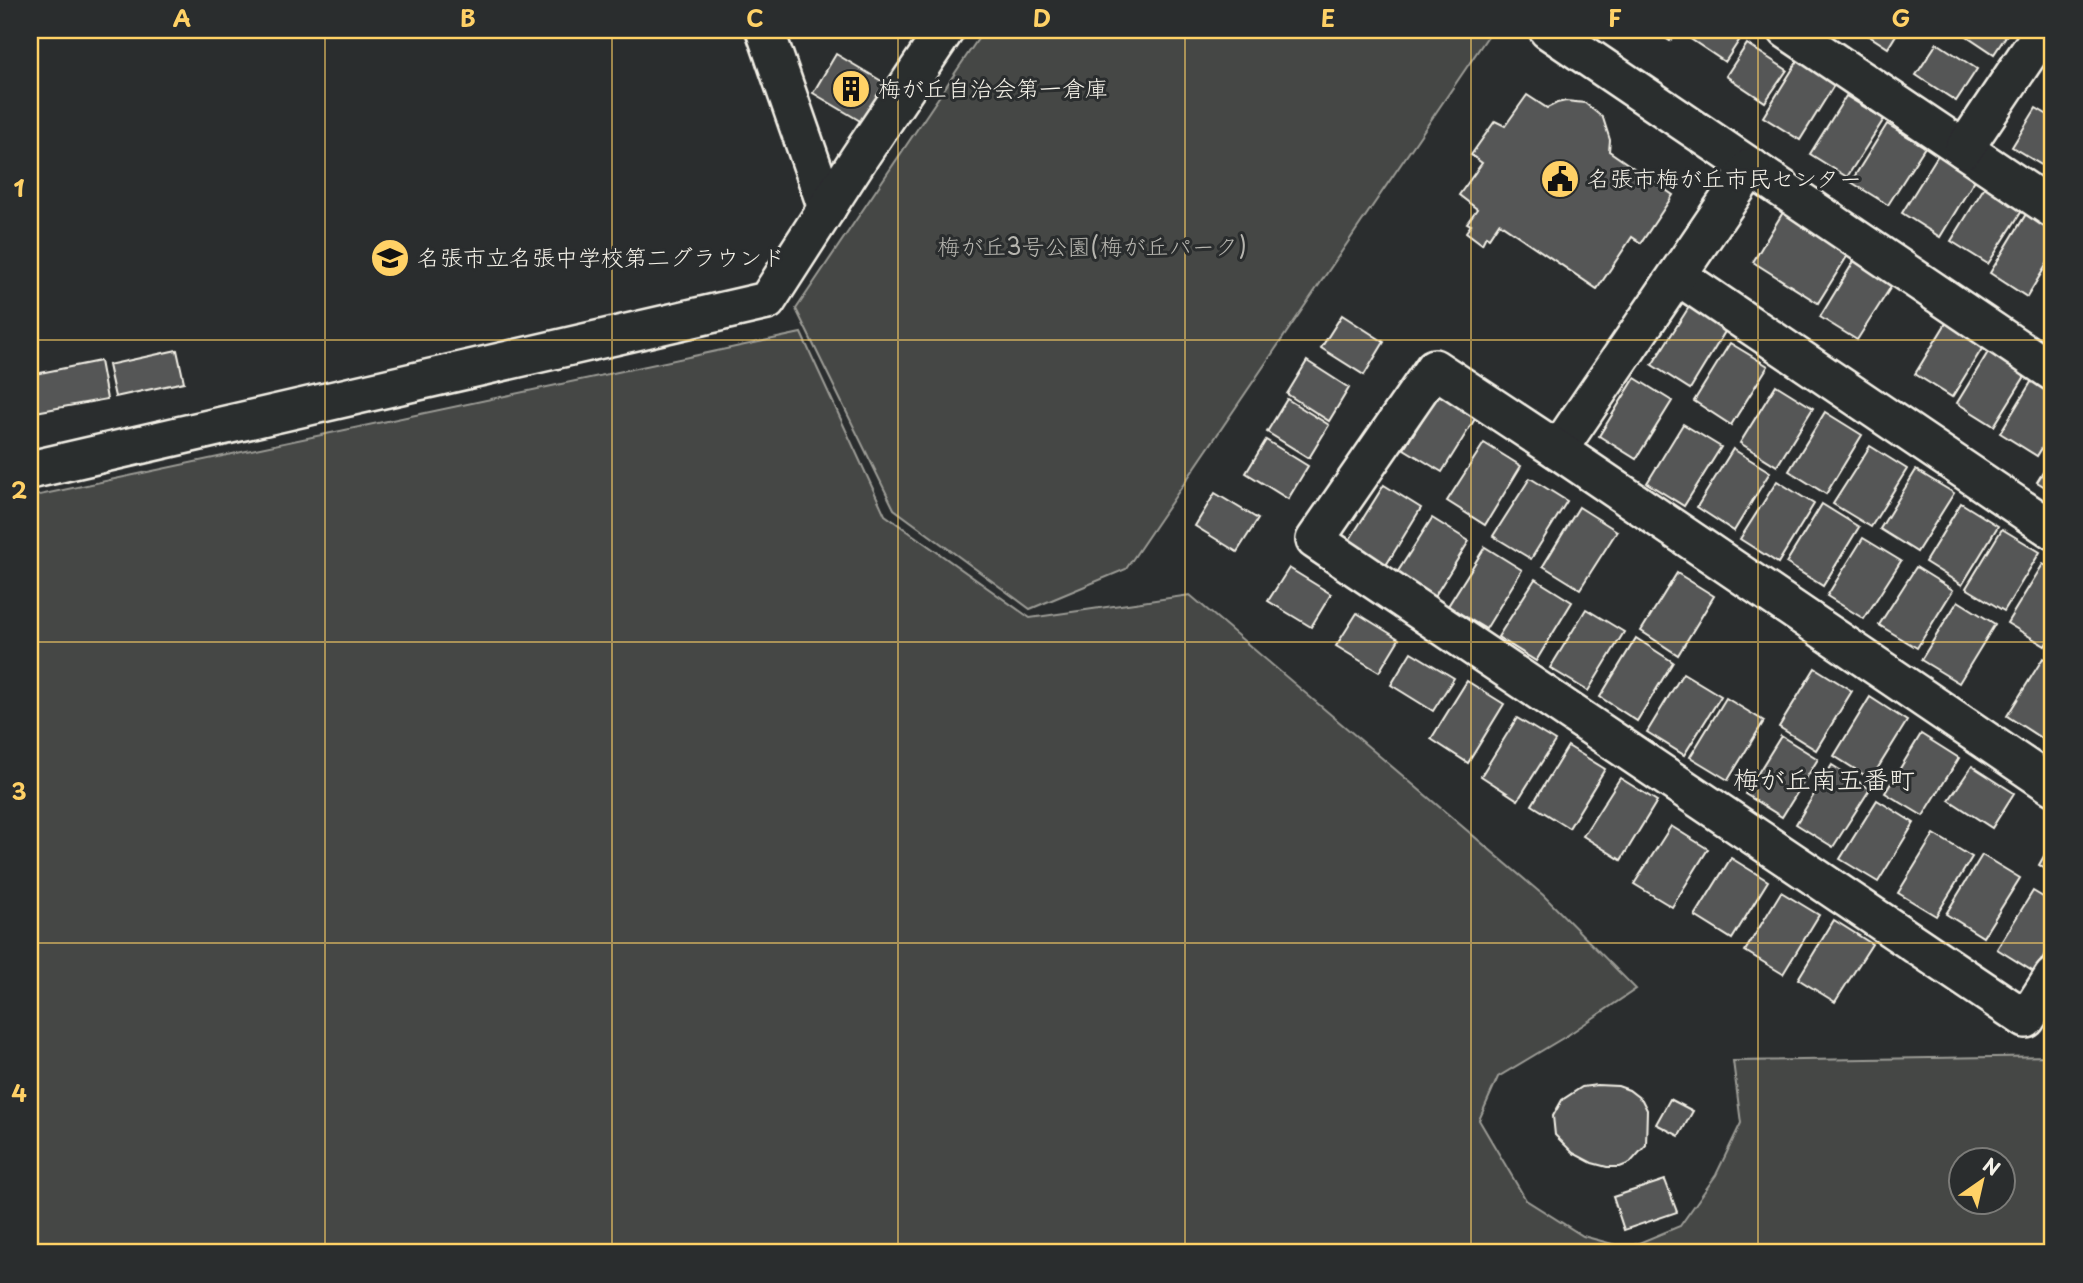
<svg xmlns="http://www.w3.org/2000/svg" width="2083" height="1283" viewBox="0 0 2083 1283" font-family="'Playpen Sans','Klee One',sans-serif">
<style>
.green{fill:#444645;stroke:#9c9c96;stroke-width:2;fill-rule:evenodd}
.building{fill:#555756;stroke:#f4f1e8;stroke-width:2}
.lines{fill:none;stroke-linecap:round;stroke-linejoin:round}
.minor-casing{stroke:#f4f1e8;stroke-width:42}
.minor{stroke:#2a2d2e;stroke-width:37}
.grid{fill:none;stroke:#ffd166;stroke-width:2;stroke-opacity:0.55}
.labels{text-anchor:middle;stroke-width:6;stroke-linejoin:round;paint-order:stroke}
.poi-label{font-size:23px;fill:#f4f1e8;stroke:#2a2d2e;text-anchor:start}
.park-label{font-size:23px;fill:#b6b5af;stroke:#2a2d2e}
.quarter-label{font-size:26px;fill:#f4f1e8;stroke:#2a2d2e}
.neatline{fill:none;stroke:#ffd166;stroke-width:2.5}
.grid-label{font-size:23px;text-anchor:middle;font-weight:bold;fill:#ffd166}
</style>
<rect width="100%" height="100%" fill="#2a2d2e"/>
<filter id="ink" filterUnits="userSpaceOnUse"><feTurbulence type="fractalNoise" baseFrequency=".0143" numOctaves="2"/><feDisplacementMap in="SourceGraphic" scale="14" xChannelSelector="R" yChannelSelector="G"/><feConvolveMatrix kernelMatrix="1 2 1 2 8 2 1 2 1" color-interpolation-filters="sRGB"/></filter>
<g filter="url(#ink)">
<g class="green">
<polygon points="984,30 1492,30 1126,569 1030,609 894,509 796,309"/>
<path d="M801,333L885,515L1030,618L1190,595L1543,895L1636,989L1568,1035L1498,1077L1479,1120L1526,1200L1583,1236L1627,1248L1680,1226L1716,1175L1741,1123L1733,1061L2053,1056V1253H30V497ZM1960,1160H2002V1202H1960Z"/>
</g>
<g class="building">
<polygon points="901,30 923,30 918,39"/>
<polygon points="1653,30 1677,30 1670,41"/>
<polygon points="1690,30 1746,30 1725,62 1686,36"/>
<polygon points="1860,30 1899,30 1888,48"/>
<polygon points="1958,30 2010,30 1994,54"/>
<polygon points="1937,43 1977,69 1956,101 1916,75"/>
<polygon points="1747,44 1787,70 1765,102 1726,76"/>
<polygon points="836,54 890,86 867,125 813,93"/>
<polygon points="1799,59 1836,82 1800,140 1763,117"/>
<polygon points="1527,95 1547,108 1557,103 1566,101 1585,103 1603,118 1610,140 1609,151 1673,195 1641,243 1632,237 1597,289 1499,223 1489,238 1486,236 1482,244 1466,232 1471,225 1467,223 1477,209 1459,195 1482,163 1471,155 1495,121 1505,126"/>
<polygon points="1846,96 1884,119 1847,177 1810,154"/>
<polygon points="2036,108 2053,118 2053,172 2012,147"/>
<polygon points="1887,124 1925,147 1888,205 1851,182"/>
<polygon points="1938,155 1976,178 1940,237 1902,213"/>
<polygon points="1987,183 2025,206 1988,264 1951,241"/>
<polygon points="1785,209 1851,250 1818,303 1753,262"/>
<polygon points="2026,214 2053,231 2053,254 2027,297 1990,273"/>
<polygon points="1856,258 1894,282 1857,340 1820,317"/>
<polygon points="1689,307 1726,330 1690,389 1652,365"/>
<polygon points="1342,315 1384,342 1364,375 1321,348"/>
<polygon points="1951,315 1988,339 1952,397 1915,374"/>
<polygon points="1730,343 1768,366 1731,425 1694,401"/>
<polygon points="1993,344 2030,368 1994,426 1957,403"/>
<polygon points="177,350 184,382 115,397 108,365"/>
<polygon points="100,361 107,399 30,413 30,375"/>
<polygon points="1307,361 1349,388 1329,421 1287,394"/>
<polygon points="2036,374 2053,385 2053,430 2037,456 2000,433"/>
<polygon points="1635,378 1672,401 1636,459 1599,436"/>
<polygon points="1776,385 1813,408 1777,466 1740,443"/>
<polygon points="1440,391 1478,414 1442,472 1404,449"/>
<polygon points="1287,399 1329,425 1309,458 1267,432"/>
<polygon points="1825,412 1862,435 1826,494 1789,471"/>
<polygon points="1683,424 1721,447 1684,506 1647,483"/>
<polygon points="1266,440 1308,466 1288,499 1246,473"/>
<polygon points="1484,443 1521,466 1485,525 1447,501"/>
<polygon points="1870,446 1907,469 1871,527 1833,504"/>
<polygon points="1733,449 1770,472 1734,531 1697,507"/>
<polygon points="2053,456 2053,492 2037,482"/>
<polygon points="1916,470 1954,493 1917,552 1880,529"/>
<polygon points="1530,478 1567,501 1531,559 1493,536"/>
<polygon points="1777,481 1814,504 1778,563 1740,539"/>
<polygon points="1384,485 1421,508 1385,567 1347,544"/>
<polygon points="1215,493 1258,519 1237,552 1195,526"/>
<polygon points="1961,503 1998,526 1962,585 1925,562"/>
<polygon points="1822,504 1859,527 1823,586 1786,563"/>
<polygon points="1579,507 1617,531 1580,589 1543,566"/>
<polygon points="1432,518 1469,541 1433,599 1395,576"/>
<polygon points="2002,529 2040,552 2004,611 1966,588"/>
<polygon points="1863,538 1901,561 1864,619 1827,596"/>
<polygon points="1485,547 1522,570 1486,629 1448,606"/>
<polygon points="2043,564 2053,570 2053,632 2045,646 2007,623"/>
<polygon points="1916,567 1953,590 1917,648 1879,625"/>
<polygon points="1289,568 1331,594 1311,627 1268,601"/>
<polygon points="1677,573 1714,596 1678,655 1641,631"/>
<polygon points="1535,579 1572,602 1536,661 1498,637"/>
<polygon points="1958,601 1995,624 1959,683 1921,660"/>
<polygon points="1586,609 1624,632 1588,691 1550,668"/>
<polygon points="1357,613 1399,639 1379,672 1336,646"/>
<polygon points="1636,638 1673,662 1637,721 1600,697"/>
<polygon points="1411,652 1454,678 1433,711 1391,685"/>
<polygon points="2043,658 2053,664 2053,725 2044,740 2007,716"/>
<polygon points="1815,668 1852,691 1816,750 1779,727"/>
<polygon points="1683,673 1721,696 1684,755 1647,732"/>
<polygon points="1467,681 1504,704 1468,763 1431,739"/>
<polygon points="1870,697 1907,721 1871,779 1834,756"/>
<polygon points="1726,698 1764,721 1728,780 1690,757"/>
<polygon points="1517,718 1555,741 1518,800 1481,776"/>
<polygon points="1921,734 1959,758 1923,816 1885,793"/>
<polygon points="1781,736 1818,759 1782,817 1745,794"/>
<polygon points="1568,746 1605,769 1569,828 1532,805"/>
<polygon points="1832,765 1870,789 1833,847 1796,824"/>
<polygon points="1972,766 2014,793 1992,828 1949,800"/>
<polygon points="1620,778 1657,801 1621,860 1583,836"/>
<polygon points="1877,800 1914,823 1878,882 1840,859"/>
<polygon points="1671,826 1708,849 1672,907 1634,884"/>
<polygon points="1934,834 1972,857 1936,916 1898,893"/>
<polygon points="2053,840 2053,874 2039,865"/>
<polygon points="1982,855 2020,878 1983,937 1946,914"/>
<polygon points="1731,858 1768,881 1732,939 1695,916"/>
<polygon points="2033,891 2053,903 2053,941 2034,972 1997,949"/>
<polygon points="1781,892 1819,915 1783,974 1745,951"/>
<polygon points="1834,920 1872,944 1835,1002 1798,979"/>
<polygon points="1597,1085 1618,1086 1629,1090 1642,1100 1647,1110 1646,1145 1630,1163 1620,1167 1607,1167 1592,1163 1573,1153 1555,1135 1553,1116 1562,1100 1582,1087"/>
<polygon points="1670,1099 1693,1111 1679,1136 1656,1124"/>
<polygon points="1665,1180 1677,1212 1624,1230 1613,1197"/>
</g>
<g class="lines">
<defs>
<g id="minor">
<polyline points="765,30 827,208"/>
<polyline points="1548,30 2053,372"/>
<polyline points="1787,30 2053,209"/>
<polyline points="1964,149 2044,30"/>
<polyline points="1678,276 2053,530"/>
<polyline points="1558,450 1751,167"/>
<polyline points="30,470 767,301 859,158 945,30"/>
<polyline points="2053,786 1558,450 1434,368 1315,540 2026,1019 2053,977"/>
</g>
</defs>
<use href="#minor" class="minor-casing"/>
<use href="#minor" class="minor"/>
</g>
</g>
<path class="grid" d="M325,30V1253M612,30V1253M898,30V1253M1185,30V1253M1471,30V1253M1758,30V1253M30,340H2053M30,642H2053M30,943H2053"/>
<defs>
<symbol id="building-disc" viewBox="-11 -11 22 22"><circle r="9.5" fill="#ffd166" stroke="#2a2d2e"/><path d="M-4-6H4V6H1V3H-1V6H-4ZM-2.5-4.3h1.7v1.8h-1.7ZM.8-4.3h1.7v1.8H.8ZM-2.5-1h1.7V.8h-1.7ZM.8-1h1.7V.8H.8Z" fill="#111"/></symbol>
<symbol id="civic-disc" viewBox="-11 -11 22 22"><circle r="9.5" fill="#ffd166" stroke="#2a2d2e"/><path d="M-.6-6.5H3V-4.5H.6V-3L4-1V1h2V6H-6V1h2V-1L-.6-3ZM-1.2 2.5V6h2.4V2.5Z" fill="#111"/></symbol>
<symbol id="school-disc" viewBox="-11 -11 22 22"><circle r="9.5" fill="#ffd166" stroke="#2a2d2e"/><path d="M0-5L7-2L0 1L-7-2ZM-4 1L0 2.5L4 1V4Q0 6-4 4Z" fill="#111"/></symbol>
</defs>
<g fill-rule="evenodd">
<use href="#building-disc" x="829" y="67" width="44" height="44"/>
<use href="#civic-disc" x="1538" y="157" width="44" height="44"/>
<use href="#school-disc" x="368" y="236" width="44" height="44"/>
</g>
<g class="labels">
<g class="poi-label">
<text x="878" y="97">梅が丘自治会第一倉庫</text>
<text x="1587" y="187">名張市梅が丘市民センター</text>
<text x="417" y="266">名張市立名張中学校第二グラウンド</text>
</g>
<g class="park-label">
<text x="1092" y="255">梅が丘3号公園(梅が丘パーク)</text>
</g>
<g class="quarter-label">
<text x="1824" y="789">梅が丘南五番町</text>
</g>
</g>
<rect width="2083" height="1283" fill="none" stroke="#2a2d2e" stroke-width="77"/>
<g transform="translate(1982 1181) rotate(34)"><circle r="33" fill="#2a2d2e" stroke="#7b7b78" stroke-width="2"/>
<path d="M0-5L12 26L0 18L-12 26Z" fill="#ffd166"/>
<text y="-10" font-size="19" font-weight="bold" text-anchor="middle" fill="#f4f1e8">N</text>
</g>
<rect x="38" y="38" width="2006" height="1206" class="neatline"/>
<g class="grid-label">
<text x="182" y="27">A</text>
<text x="468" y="27">B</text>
<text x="755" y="27">C</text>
<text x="1042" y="27">D</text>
<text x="1328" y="27">E</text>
<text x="1615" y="27">F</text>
<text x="1901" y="27">G</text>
<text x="19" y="197">1</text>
<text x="19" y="499">2</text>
<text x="19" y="800">3</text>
<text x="19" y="1102">4</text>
</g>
</svg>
